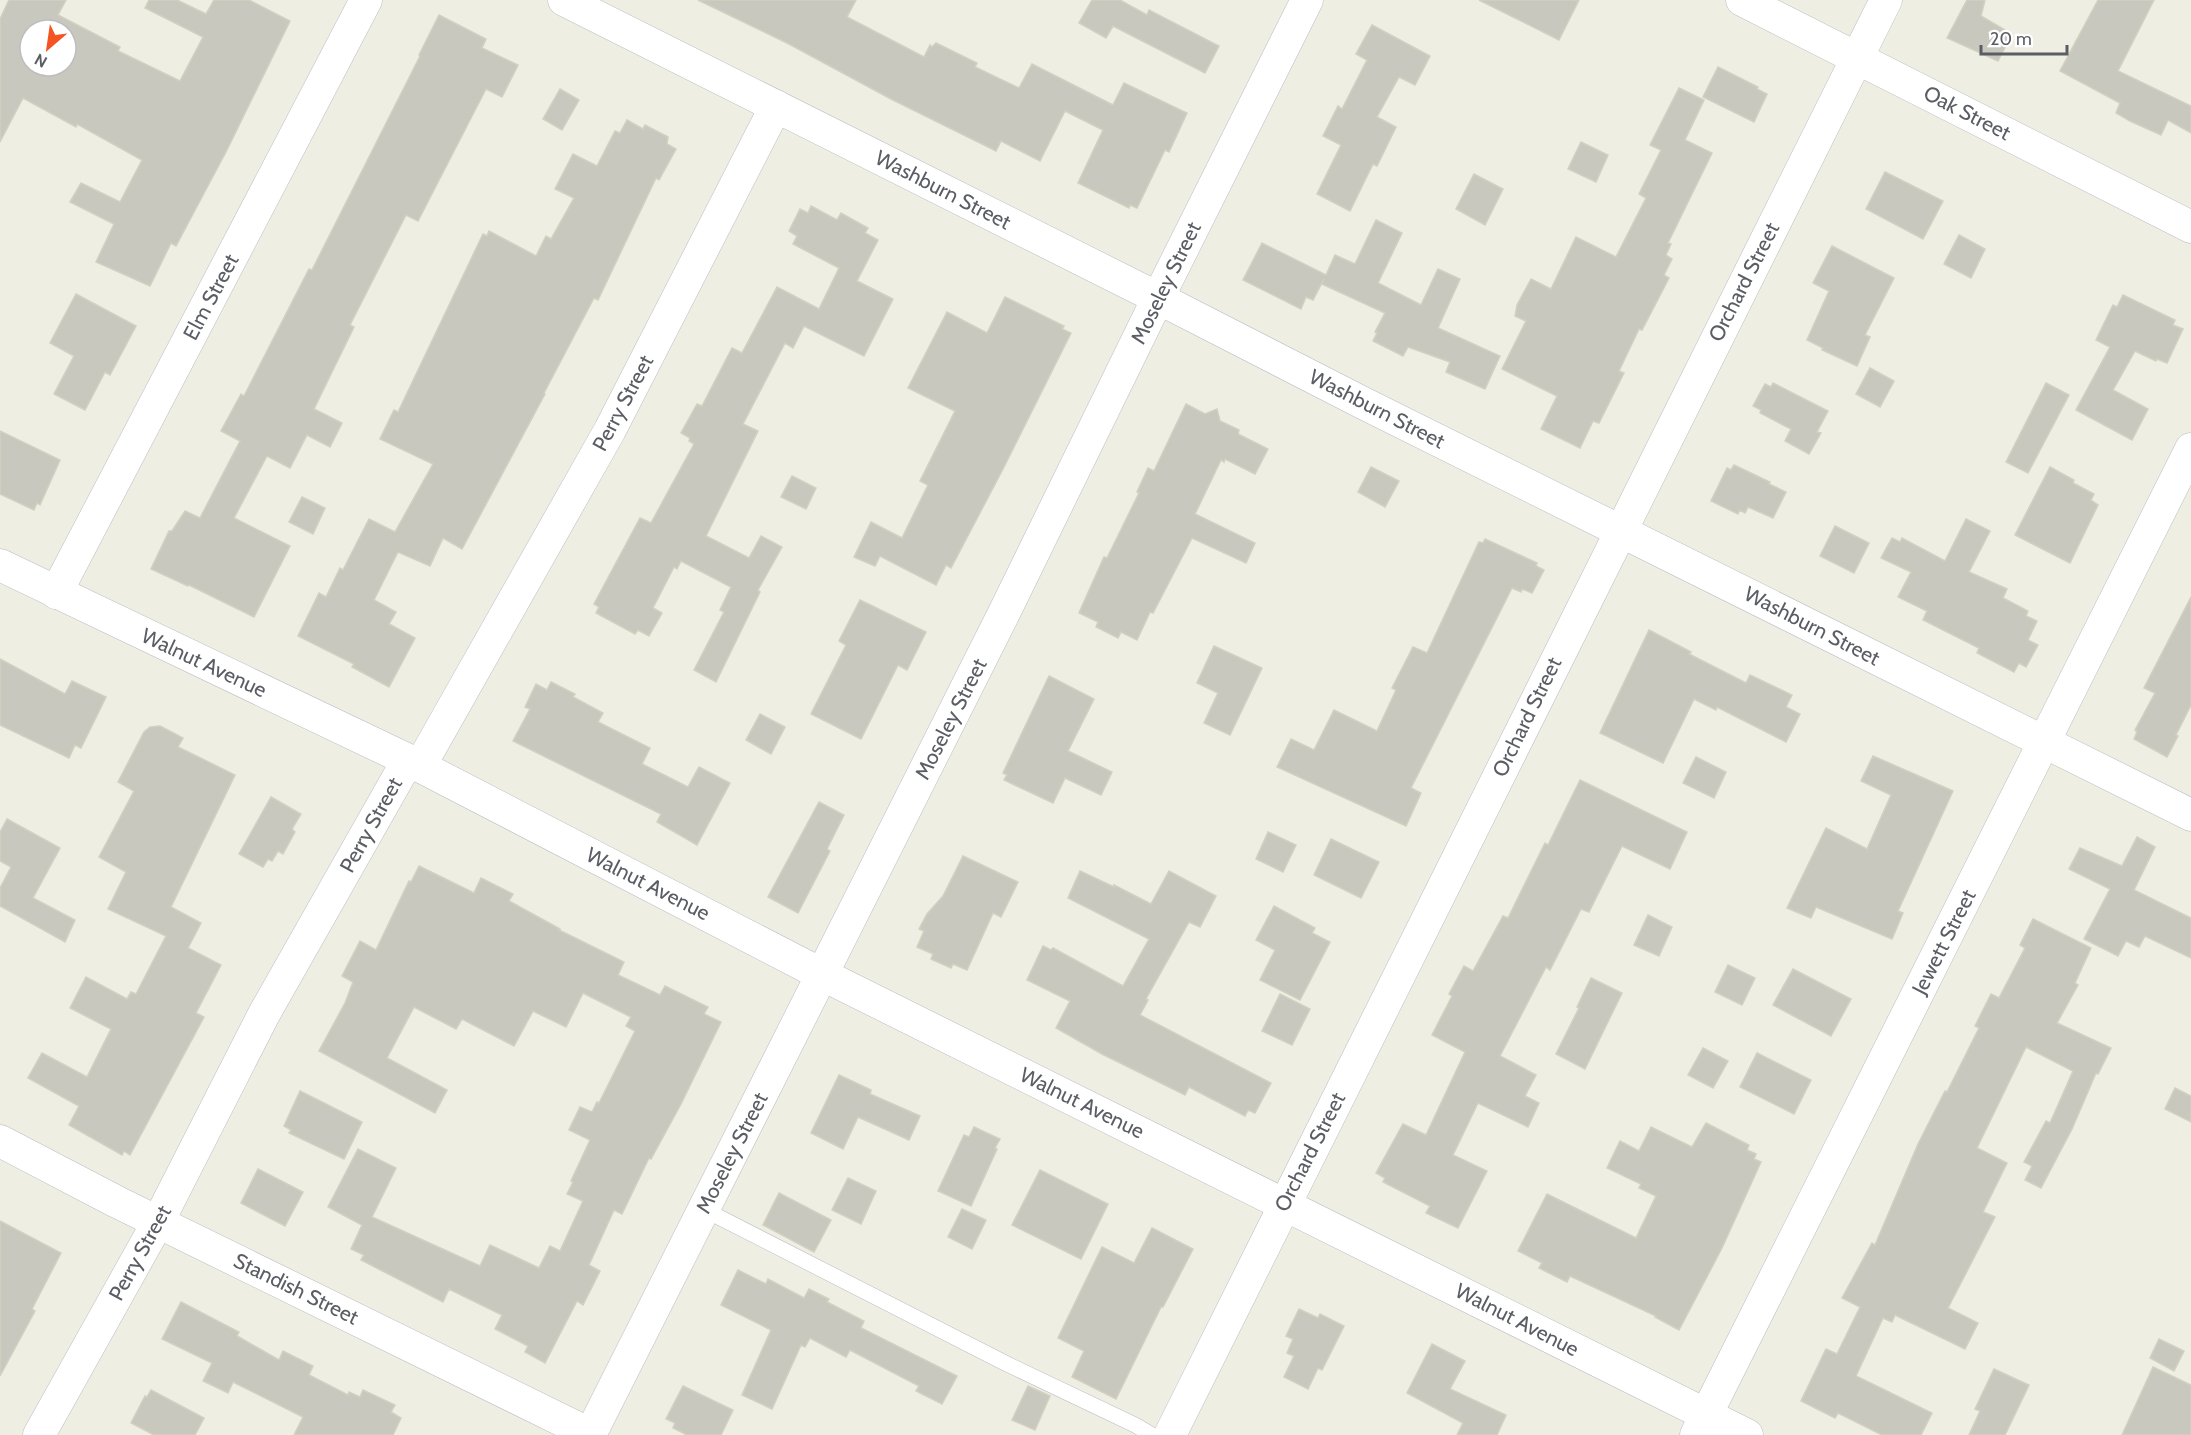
<svg xmlns="http://www.w3.org/2000/svg" width="2191" height="1435" viewBox="0 0 2191 1435" font-family="Cabin,sans-serif">
<style>
.building{fill:#c9c8bf;stroke:#d3d0c0;stroke-width:1.5;fill-rule:evenodd}
.lines{fill:none;stroke-linecap:round;stroke-linejoin:round}
.lane-casing{stroke:#bcbec5;stroke-width:16}
.street-casing{stroke:#bcbec5;stroke-width:33}
.lane{stroke:#fff;stroke-width:15}
.street{stroke:#fff;stroke-width:32}
.labels{text-anchor:middle;stroke-width:4.5;stroke-linejoin:round;paint-order:stroke}
.street-label{font-size:21px;fill:#5a5d64;stroke:#fff}
</style>
<rect width="100%" height="100%" fill="#eeeee2"/>
<g class="building">
<path d="M9,0H66L58,15L120,47L118,51L180,81L203,37L145,8L149,0H177L206,14L214,0H249L290,21L227,150L176,246L171,243L150,286L96,262L114,224L70,202L81,183L120,202L142,160L77,124L76,127L23,98L0,142V19ZM30,30H66V66H30Z"/>
<polygon points="698,0 856,0 847,17 924,57 930,45 932,47 936,43 977,63 975,67 1019,88 1032,64 1113,105 1124,83 1187,113 1169,152 1165,150 1137,208 1130,205 1129,208 1078,183 1103,130 1065,111 1040,161 1001,141 996,151 891,99 789,44"/>
<polygon points="1092,0 1120,0 1147,15 1149,10 1219,46 1205,73 1113,26 1106,38 1079,23"/>
<polygon points="1479,0 1579,0 1559,40"/>
<polygon points="1967,0 1985,0 1981,16 2012,34 1998,61 1947,38"/>
<polygon points="2098,0 2154,0 2118,71 2191,106 2191,133 2168,120 2161,135 2130,121 2116,113 2120,103 2060,71"/>
<polygon points="439,15 486,39 482,48 518,65 502,97 486,89 418,221 406,215 350,325 354,327 314,409 342,423 330,447 307,435 290,468 267,456 234,518 290,546 254,617 189,585 188,586 151,569 169,531 172,531 185,511 200,518 240,441 221,431 241,394 244,396 309,269 312,270 420,56 419,55"/>
<polygon points="1372,25 1430,56 1415,85 1399,77 1377,117 1396,127 1377,166 1373,164 1350,211 1317,194 1341,145 1323,136 1338,106 1342,109 1367,60 1356,54"/>
<polygon points="1718,67 1758,87 1757,89 1767,94 1754,122 1703,97"/>
<polygon points="1679,88 1704,100 1685,140 1712,153 1668,243 1671,244 1666,255 1672,259 1664,275 1669,278 1642,330 1639,329 1619,371 1624,373 1599,423 1593,421 1580,448 1541,429 1557,396 1502,369 1526,321 1515,316 1517,305 1531,279 1551,289 1576,237 1616,257 1646,198 1639,194 1661,150 1650,145"/>
<polygon points="560,89 579,100 562,130 543,119"/>
<polygon points="627,120 643,129 645,125 668,137 667,144 676,149 659,180 656,178 598,300 594,298 544,393 545,394 462,549 443,538 430,566 398,552 374,600 396,612 389,624 415,638 389,687 352,667 354,664 298,636 319,593 326,597 340,568 343,570 369,519 395,532 433,464 380,439 394,410 398,412 483,234 487,236 489,231 536,256 546,236 551,239 574,198 555,189 573,154 597,166 615,131 620,133"/>
<polygon points="1581,142 1608,155 1596,182 1568,169"/>
<polygon points="1885,172 1943,201 1923,239 1866,209"/>
<polygon points="1474,174 1503,189 1485,225 1456,209"/>
<polygon points="811,206 837,220 841,213 868,228 865,233 878,240 857,281 893,299 864,356 804,326 793,348 785,343 743,424 758,431 706,536 749,558 761,536 782,547 758,590 760,592 716,682 694,670 724,612 720,610 731,587 681,561 677,569 674,567 653,608 662,613 649,636 638,630 635,634 596,613 599,607 594,604 640,518 651,523 694,444 689,441 690,438 681,433 697,404 702,406 732,348 742,353 777,287 819,309 839,268 793,244 797,236 789,231 800,209 808,213"/>
<polygon points="1376,220 1402,233 1378,283 1421,305 1438,269 1460,279 1438,328 1500,356 1485,389 1446,372 1450,362 1408,347 1403,356 1373,341 1377,333 1375,332 1385,313 1322,284 1324,279 1313,300 1306,297 1301,309 1243,280 1262,243 1326,275 1335,255 1355,264"/>
<polygon points="1959,235 1985,249 1971,278 1944,264"/>
<polygon points="1832,246 1894,278 1865,335 1870,337 1857,366 1822,350 1823,348 1807,340 1829,291 1813,283"/>
<polygon points="76,294 136,326 110,375 105,372 85,410 54,394 74,356 50,343"/>
<polygon points="2123,295 2175,320 2173,325 2183,329 2167,363 2157,359 2156,361 2135,351 2113,390 2148,409 2132,440 2076,410 2110,347 2096,340 2113,305 2117,307"/>
<polygon points="1005,297 1064,326 1062,329 1071,333 1003,469 951,568 946,565 936,585 880,556 875,566 854,557 871,522 902,538 928,485 920,481 955,411 908,388 947,312 987,333"/>
<polygon points="1870,368 1894,381 1880,407 1856,394"/>
<polygon points="1773,383 1828,411 1817,432 1821,433 1809,454 1785,441 1791,429 1760,413 1761,410 1753,406 1765,384 1771,387"/>
<polygon points="2046,383 2069,395 2028,473 2006,462"/>
<polygon points="1186,404 1205,414 1217,409 1220,421 1239,430 1238,434 1268,449 1255,474 1225,459 1224,462 1221,460 1195,514 1255,543 1246,563 1192,538 1153,613 1150,612 1137,640 1121,632 1118,638 1096,627 1098,622 1079,613 1104,557 1107,558 1139,493 1137,492 1148,468 1154,471"/>
<polygon points="0,431 60,460 40,505 37,503 34,510 0,494"/>
<polygon points="1734,465 1770,482 1769,484 1786,492 1773,518 1748,507 1745,513 1740,510 1738,514 1711,501 1727,468 1731,470"/>
<polygon points="1371,467 1399,481 1385,507 1358,492"/>
<polygon points="2050,467 2074,480 2073,483 2094,494 2091,500 2098,505 2070,563 2015,535"/>
<polygon points="792,476 816,488 806,509 781,497"/>
<polygon points="302,497 325,508 313,534 289,522"/>
<polygon points="1966,519 1990,531 1969,572 2007,589 2003,598 2028,611 2026,616 2037,621 2028,640 2038,645 2026,667 2019,663 2014,672 1977,653 1979,648 1923,620 1927,611 1898,597 1911,572 1881,558 1892,538 1900,542 1902,538 1945,561"/>
<polygon points="1835,526 1869,543 1854,573 1820,556"/>
<polygon points="1485,539 1537,563 1536,566 1544,570 1532,593 1522,589 1521,592 1512,588 1411,788 1421,793 1406,826 1277,767 1291,739 1314,750 1334,710 1377,731 1396,690 1392,688 1413,647 1427,653 1479,542 1483,543"/>
<polygon points="2191,597 2191,705 2176,735 2178,736 2167,757 2134,739 2137,732 2135,730 2155,693 2144,688"/>
<polygon points="860,600 926,632 907,670 898,665 861,739 811,714 846,645 839,641"/>
<polygon points="1649,630 1691,652 1689,654 1746,683 1750,675 1792,695 1786,707 1800,714 1786,742 1717,707 1716,710 1694,699 1663,763 1600,733"/>
<polygon points="1214,646 1262,668 1230,735 1204,723 1218,693 1197,683"/>
<polygon points="0,659 65,694 72,681 106,697 81,748 75,745 69,758 0,725"/>
<polygon points="1049,676 1094,699 1068,751 1112,772 1101,795 1065,778 1053,803 1004,780 1007,775 1003,773"/>
<polygon points="551,682 575,694 573,697 603,713 598,722 650,748 642,764 688,787 699,767 730,783 697,845 657,822 661,814 513,741 530,709 525,707 536,684 547,690"/>
<polygon points="760,714 785,727 771,754 746,740"/>
<polygon points="160,726 183,738 178,747 235,775 171,907 201,923 188,948 221,965 196,1013 204,1017 130,1155 124,1151 122,1155 69,1125 79,1106 28,1078 42,1053 87,1077 111,1029 70,1008 86,977 127,999 131,992 136,994 166,936 108,909 126,872 99,857 134,791 118,782 144,732 150,727"/>
<polygon points="1873,756 1953,791 1898,911 1903,913 1892,939 1816,907 1811,918 1787,908 1826,828 1867,849 1891,795 1861,781"/>
<polygon points="1696,757 1726,772 1714,798 1683,783"/>
<polygon points="1580,780 1687,832 1670,869 1622,846 1589,912 1581,909 1550,970 1546,967 1500,1056 1536,1075 1525,1096 1539,1103 1528,1127 1478,1103 1453,1155 1487,1171 1458,1228 1426,1213 1430,1206 1383,1182 1385,1178 1376,1173 1403,1124 1426,1135 1465,1052 1432,1035 1452,996 1449,994 1464,966 1473,971 1503,916 1508,918 1545,843 1548,845"/>
<polygon points="271,797 301,814 292,829 295,832 283,854 278,851 272,861 268,859 263,867 239,854"/>
<polygon points="819,802 844,815 827,849 830,851 798,913 768,897"/>
<polygon points="7,819 60,848 33,898 75,920 65,942 0,906 0,888 11,867 0,861 0,832"/>
<polygon points="1268,832 1296,845 1283,872 1256,859"/>
<polygon points="2137,837 2155,847 2134,890 2191,918 2191,958 2145,936 2139,947 2126,941 2118,956 2084,939 2110,889 2069,869 2080,848 2122,866"/>
<polygon points="1331,839 1379,862 1361,898 1314,875"/>
<polygon points="963,856 1018,882 1001,917 993,913 967,970 953,964 951,968 931,959 933,954 917,947 924,931 919,929 927,914 943,896"/>
<polygon points="419,866 474,893 481,878 513,894 509,901 560,929 559,930 624,962 618,975 660,995 665,986 708,1007 704,1014 721,1022 681,1104 651,1159 649,1158 622,1214 614,1210 589,1265 600,1271 583,1305 577,1301 545,1363 525,1352 528,1346 495,1329 502,1315 449,1289 443,1302 361,1260 364,1255 351,1249 362,1225 328,1207 358,1149 396,1168 372,1217 480,1266 490,1245 539,1268 550,1246 560,1251 583,1201 567,1194 573,1182 571,1181 590,1140 569,1130 580,1107 592,1112 597,1102 599,1103 635,1031 626,1026 631,1017 583,993 566,1027 533,1011 514,1046 462,1019 456,1029 414,1007 387,1058 447,1090 435,1113 319,1051 345,1003 353,982 342,976 360,941 376,950 409,881 411,882"/>
<polygon points="1080,871 1114,887 1114,885 1151,904 1169,871 1216,896 1200,927 1189,922 1146,999 1148,1000 1140,1015 1271,1083 1255,1113 1248,1110 1245,1116 1189,1087 1185,1095 1102,1054 1056,1028 1070,1001 1027,980 1043,946 1051,950 1053,948 1123,986 1149,939 1068,898"/>
<polygon points="1274,906 1315,928 1312,933 1330,942 1300,1000 1260,980 1275,950 1256,940"/>
<polygon points="1648,915 1672,927 1659,956 1634,945"/>
<polygon points="2033,919 2091,948 2075,983 2078,985 2057,1023 2111,1048 2098,1074 2096,1073 2072,1129 2041,1188 2025,1180 2032,1166 2024,1162 2046,1121 2050,1123 2073,1071 2026,1047 1977,1148 2007,1163 1983,1212 1995,1217 1948,1308 1978,1323 1965,1349 1895,1315 1892,1322 1883,1318 1856,1376 1932,1413 1921,1435 1882,1435 1838,1413 1835,1418 1801,1401 1826,1349 1837,1354 1860,1307 1842,1298 1872,1243 1875,1245 1918,1144 1945,1091 1947,1092 1979,1028 1975,1026 1991,994 1999,998 2025,948 2020,945"/>
<polygon points="1728,965 1755,978 1742,1005 1715,992"/>
<polygon points="1793,969 1851,999 1831,1036 1773,1005"/>
<polygon points="1591,978 1622,993 1585,1069 1556,1054 1579,1008 1577,1007"/>
<polygon points="1280,994 1310,1009 1292,1045 1262,1031"/>
<polygon points="1703,1048 1728,1061 1713,1088 1688,1075"/>
<polygon points="1757,1053 1811,1080 1794,1114 1740,1087"/>
<polygon points="839,1075 871,1090 870,1094 920,1116 909,1140 858,1117 843,1149 811,1133"/>
<polygon points="2175,1088 2191,1096 2191,1122 2165,1109"/>
<polygon points="300,1091 362,1122 344,1159 289,1133 291,1130 284,1126"/>
<polygon points="1706,1123 1749,1145 1747,1150 1756,1154 1754,1159 1761,1162 1722,1248 1679,1330 1655,1317 1656,1316 1570,1276 1567,1282 1539,1268 1542,1263 1518,1251 1547,1194 1636,1238 1656,1196 1639,1188 1641,1184 1607,1168 1620,1141 1639,1151 1651,1127 1692,1147"/>
<polygon points="974,1127 1000,1139 995,1148 997,1149 971,1206 938,1191 964,1135 969,1137"/>
<polygon points="258,1169 303,1192 285,1226 241,1203"/>
<polygon points="1040,1170 1108,1204 1081,1259 1012,1225"/>
<polygon points="848,1178 876,1191 861,1224 832,1210"/>
<polygon points="779,1193 831,1220 814,1252 763,1225"/>
<polygon points="962,1209 986,1220 972,1249 948,1237"/>
<polygon points="0,1221 61,1253 32,1309 35,1311 0,1376"/>
<polygon points="1152,1228 1193,1249 1163,1307 1161,1307 1116,1399 1072,1377 1084,1351 1058,1338 1102,1247 1134,1263"/>
<polygon points="738,1270 766,1284 768,1279 804,1298 809,1289 829,1299 827,1302 864,1321 861,1328 957,1376 942,1404 916,1391 919,1386 850,1350 846,1357 810,1338 805,1347 801,1345 772,1409 742,1395 771,1330 721,1305"/>
<polygon points="181,1302 239,1332 237,1336 279,1360 283,1351 313,1366 309,1375 348,1395 349,1392 360,1397 363,1390 395,1405 391,1412 401,1418 393,1435 294,1435 303,1417 233,1382 228,1393 203,1381 212,1363 162,1339"/>
<polygon points="1299,1309 1318,1318 1320,1314 1344,1326 1322,1370 1318,1368 1308,1389 1284,1377 1294,1356 1287,1353 1293,1339 1286,1336"/>
<polygon points="2159,1339 2184,1351 2174,1371 2150,1358"/>
<polygon points="1432,1344 1465,1361 1450,1389 1506,1415 1497,1435 1457,1435 1463,1423 1407,1393"/>
<polygon points="2153,1367 2191,1385 2191,1435 2122,1435"/>
<polygon points="1994,1369 2029,1385 2005,1435 1969,1435 1980,1411 1975,1409"/>
<polygon points="683,1386 733,1410 721,1435 687,1435 673,1428 675,1423 666,1419"/>
<polygon points="1028,1386 1050,1396 1035,1430 1012,1420"/>
<polygon points="151,1390 204,1418 195,1435 154,1435 131,1423 145,1396 147,1397"/>
</g>
<g class="lines">
<defs>
<polyline id="lane" points="703,1209 1007,1364 1135,1425 1152,1435"/>
<g id="street">
<polyline points="564,0 1158,298 1363,403 2191,815"/>
<polyline points="1742,0 2191,227"/>
<polyline points="0,565 408,760"/>
<polyline points="56,593 366,0"/>
<polyline points="420,766 610,430 776,106"/>
<polyline points="0,1141 117,1202 592,1435"/>
<polyline points="39,1435 158,1222 264,1014 408,760 821,974 1747,1435"/>
<polyline points="590,1435 1003,615 1158,298 1307,0"/>
<polyline points="1170,1435 1886,0"/>
<polyline points="1696,1435 2191,449"/>
</g>
</defs>
<use href="#lane" class="lane-casing"/>
<use href="#street" class="street-casing"/>
<use href="#lane" class="lane"/>
<use href="#street" class="street"/>
</g>
<g class="labels">
<g class="street-label">
<text transform="translate(1967 113) rotate(27)" y="7">Oak Street</text>
<text transform="translate(943 190) rotate(27)" y="7">Washburn Street</text>
<text transform="translate(1744 282) rotate(-63)" y="7">Orchard Street</text>
<text transform="translate(1166 283) rotate(-64)" y="7">Moseley Street</text>
<text transform="translate(211 297) rotate(-62)" y="7">Elm Street</text>
<text transform="translate(623 403) rotate(-62)" y="7">Perry Street</text>
<text transform="translate(1377 409) rotate(27)" y="7">Washburn Street</text>
<text transform="translate(1812 626) rotate(27)" y="7">Washburn Street</text>
<text transform="translate(204 663) rotate(25)" y="7">Walnut Avenue</text>
<text transform="translate(1527 717) rotate(-64)" y="7">Orchard Street</text>
<text transform="translate(951 719) rotate(-63)" y="7">Moseley Street</text>
<text transform="translate(371 825) rotate(-61)" y="7">Perry Street</text>
<text transform="translate(648 884) rotate(27)" y="7">Walnut Avenue</text>
<text transform="translate(1944 942) rotate(-63)" y="7">Jewett Street</text>
<text transform="translate(1082 1103) rotate(26)" y="7">Walnut Avenue</text>
<text transform="translate(1310 1152) rotate(-63)" y="7">Orchard Street</text>
<text transform="translate(732 1153) rotate(-63)" y="7">Moseley Street</text>
<text transform="translate(140 1253) rotate(-61)" y="7">Perry Street</text>
<text transform="translate(296 1289) rotate(26)" y="7">Standish Street</text>
<text transform="translate(1517 1320) rotate(27)" y="7">Walnut Avenue</text>
</g>
</g>
<g transform="translate(48 48) rotate(209)"><circle r="28" fill="#ffffff" stroke="#bdbec1" stroke-width="1.5"/>
<path d="M0-4.5L10 22L0 15L-10 22Z" fill="#f45322"/>
<text y="-9" font-size="16" font-weight="bold" text-anchor="middle" fill="#5a5d64">N</text>
</g>
<path d="M1981 45v9h86v-9" fill="none" stroke="#5a5d64" stroke-width="3"/>
<text x="1990" y="45" font-size="18" fill="#5a5d64" stroke="#ffffff" stroke-width="4.5" paint-order="stroke">20 m</text>
</svg>
